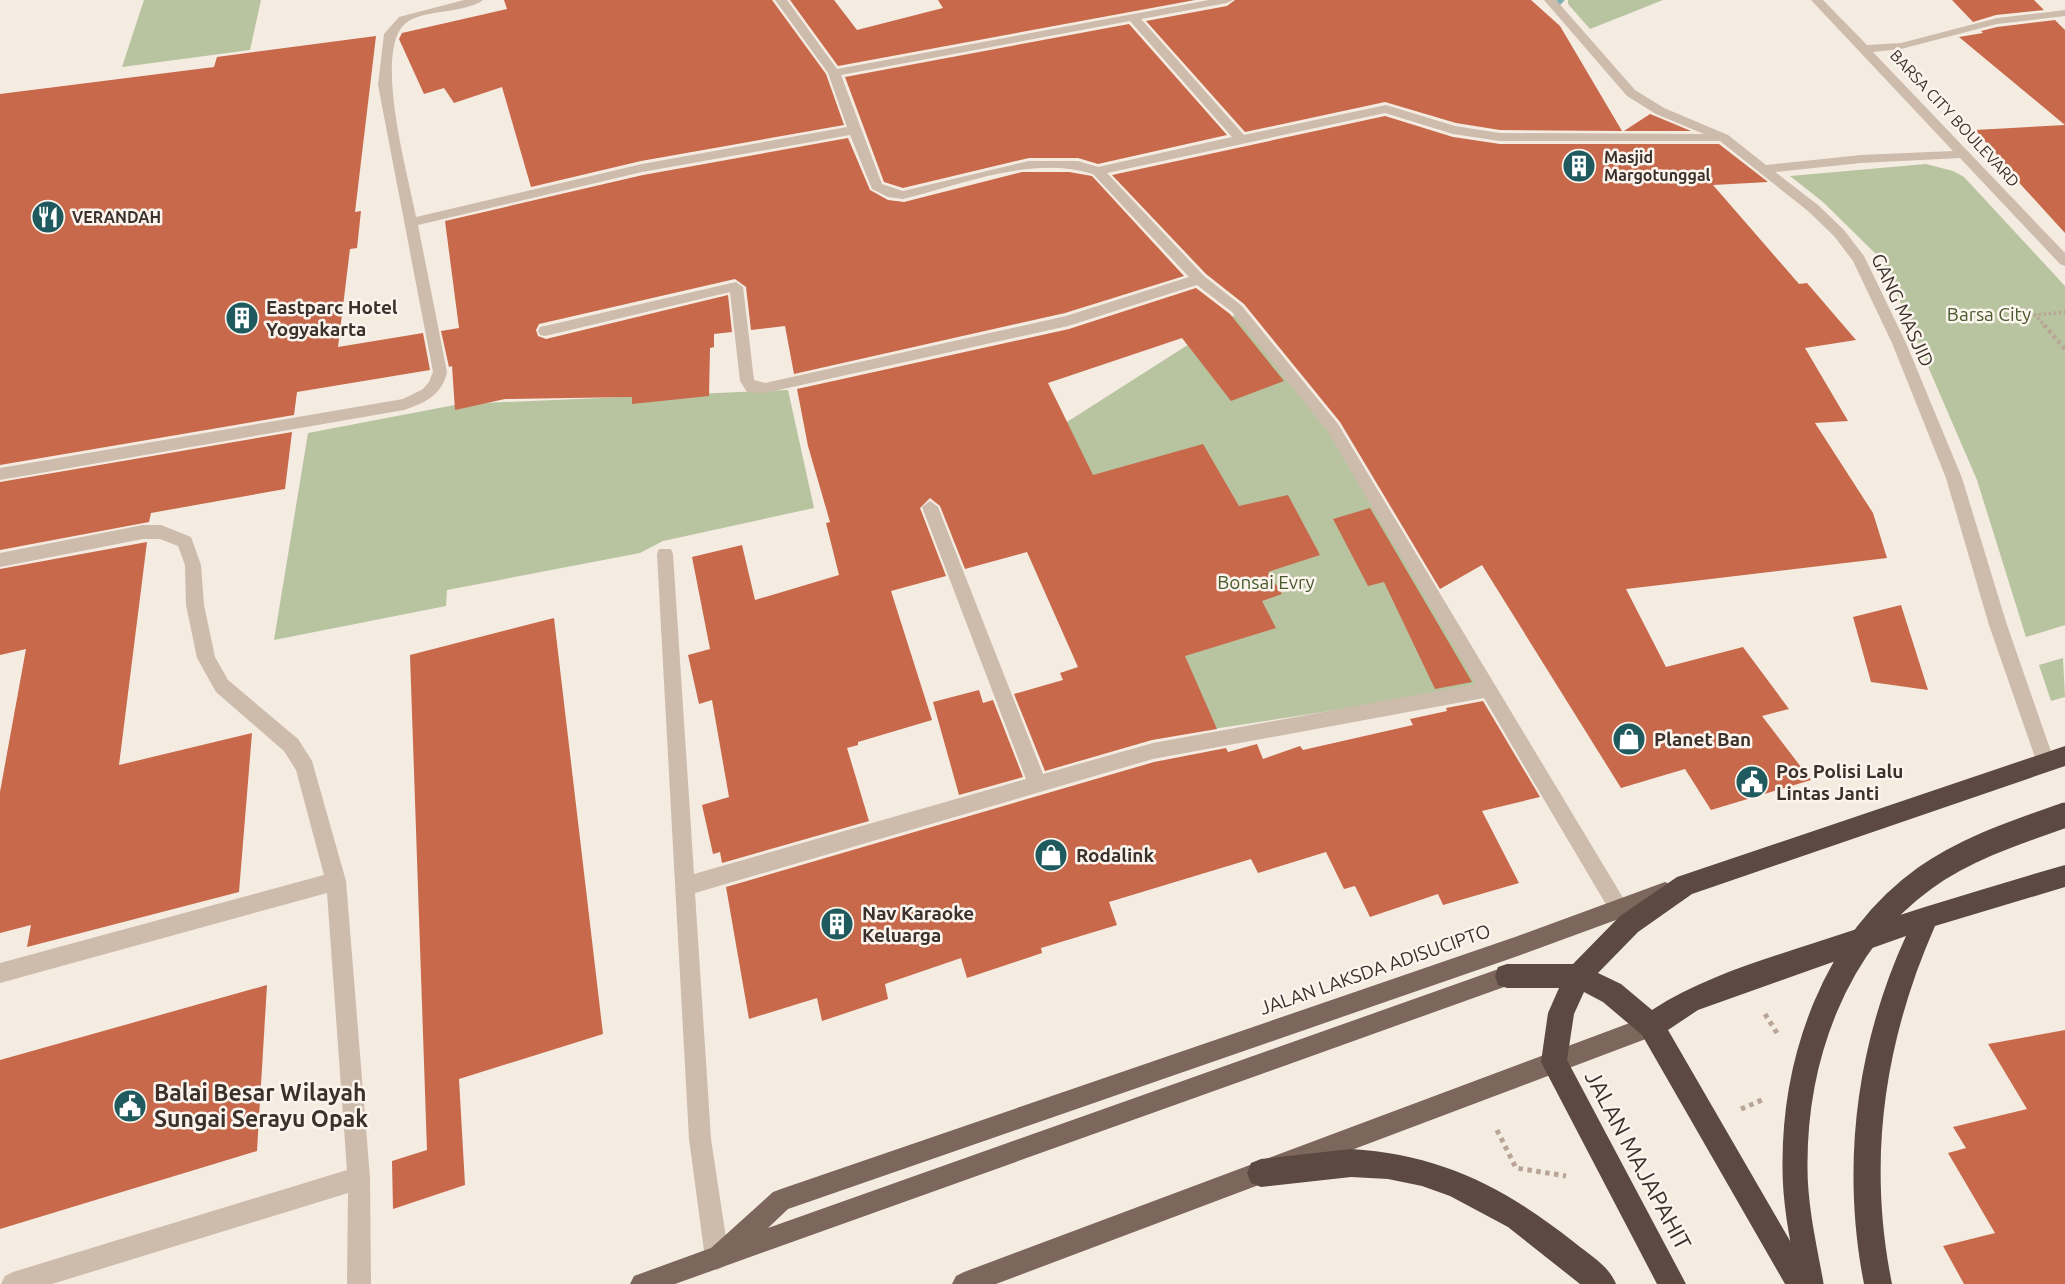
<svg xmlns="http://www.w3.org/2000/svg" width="2065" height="1284" viewBox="0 0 2065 1284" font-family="Ubuntu,sans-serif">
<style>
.green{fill:#b8c4a0}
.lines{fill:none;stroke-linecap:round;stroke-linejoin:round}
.stream{fill:#7fb0b2;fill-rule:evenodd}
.building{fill:#c8694b}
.path-far2{stroke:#b9a596;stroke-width:3.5;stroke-dasharray:2.5 2.5;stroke-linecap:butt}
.path-far1{stroke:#b9a596;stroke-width:4.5;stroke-dasharray:3.5 3.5;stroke-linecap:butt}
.path{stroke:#b9a596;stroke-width:5;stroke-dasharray:4.5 4.5;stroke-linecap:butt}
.lane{fill:#cdbbac;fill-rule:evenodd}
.street{fill:#cdbbac;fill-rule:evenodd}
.primary{fill:#7d675c;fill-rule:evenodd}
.highway{fill:#5c4a42;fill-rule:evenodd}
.highway-bridge{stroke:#5c4a42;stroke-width:25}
.labels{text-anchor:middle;stroke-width:5;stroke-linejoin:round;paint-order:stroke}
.far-street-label{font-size:16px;fill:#3b302b;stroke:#fbf5ee}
.far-poi-label{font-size:16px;font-weight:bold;fill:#3b302b;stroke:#fbf5ee;text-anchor:start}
.poi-label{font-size:19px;font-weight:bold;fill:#3b302b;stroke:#fbf5ee;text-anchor:start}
.street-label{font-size:19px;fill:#3b302b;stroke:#fbf5ee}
.park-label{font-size:19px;fill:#4a5a2e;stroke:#fbf5ee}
.near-poi-label{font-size:23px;font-weight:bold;fill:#3b302b;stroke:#fbf5ee;text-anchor:start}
.near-street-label{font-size:23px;fill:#3b302b;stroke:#fbf5ee}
</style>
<rect width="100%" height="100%" fill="#f4ebe1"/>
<g class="green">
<polygon points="144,0 261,0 250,50 122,67"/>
<polygon points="1568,0 1663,0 1590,29 1568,4"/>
<polygon points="1926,164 1953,171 1964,177 2065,286 2065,625 2026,637 1977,480 1882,260 1823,202 1790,176"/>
<polygon points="1241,311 1292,369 1485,687 1187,733 1045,436"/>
<polygon points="788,390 814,508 663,541 640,553 447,590 446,606 274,640 308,433 460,404"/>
<polygon points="2063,658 2065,697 2051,701 2039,665"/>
</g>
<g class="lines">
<polygon class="stream" points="1557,0 1565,0 1559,6 1555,3"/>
</g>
<g class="building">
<polygon points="504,0 772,0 826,74 844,125 641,161 531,187 502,87 454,103 444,88 424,94 399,39 402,33 507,9"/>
<polygon points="790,0 834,0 857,30 943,8 938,0 1195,0 838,66"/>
<polygon points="1235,0 1531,0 1560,26 1622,131 1500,130 1456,123 1385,102 1245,132 1146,21 1227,6"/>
<polygon points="1952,0 2034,0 2044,10 1996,15 1973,22"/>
<polygon points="2055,20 2065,30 2065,125 1959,37 1983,33 1981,31 1997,27"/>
<polygon points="1129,24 1227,135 1098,164 1078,158 1029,158 903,188 884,182 845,77"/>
<polygon points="376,36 355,212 361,211 357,248 350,249 338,347 423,333 430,370 297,392 294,415 0,465 0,94 214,67 217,57"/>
<polygon points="1650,114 1655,116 1691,131 1624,131"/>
<polygon points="1385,116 1453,137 1500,144 1719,144 1768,182 1713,185 1799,284 1807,283 1856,340 1805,348 1848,421 1815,423 1873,513 1887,558 1626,589 1666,667 1743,647 1789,709 1762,716 1811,780 1711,810 1685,769 1621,788 1482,565 1440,589 1340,422 1244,304 1206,274 1112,175"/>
<polygon points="2065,125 2065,233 2003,165 2006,165 1975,130"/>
<polygon points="848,138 870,190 888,200 904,202 1022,172 1069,172 1092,176 1184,276 1065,313 794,374 785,326 751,330 746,287 735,279 539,324 536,330 538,336 546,339 728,295 732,332 714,334 714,347 710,348 709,396 632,404 632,397 505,399 455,410 452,366 449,367 441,331 459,328 445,221 643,175"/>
<polygon points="1196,288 1230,314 1284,381 1231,401 1182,338 1048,383 1093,475 1203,444 1239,506 1288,495 1320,555 1268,572 1282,594 1262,601 1276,628 1185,656 1217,729 1152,740 1045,771 1014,694 1063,680 1060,673 1078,667 1027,552 965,569 940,506 930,498 920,508 946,576 891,591 932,720 858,742 858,745 847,748 869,821 722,863 720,852 713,854 702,805 729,797 712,700 699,704 688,655 710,649 692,557 742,545 755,600 839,575 826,523 830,522 808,446 797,389 1069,329"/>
<polygon points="292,432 285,489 151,513 149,522 0,550 0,482"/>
<polygon points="1370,508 1472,682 1435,689 1384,582 1368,586 1333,519"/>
<polygon points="147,542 119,765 252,733 239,892 27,947 31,925 0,933 0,792 26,649 0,655 0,569"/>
<polygon points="1901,605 1928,690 1871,682 1853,617"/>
<polygon points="554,618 603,1034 459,1079 465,1185 393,1209 392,1161 427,1150 410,655"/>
<polygon points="979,690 983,703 993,700 1023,777 959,795 933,702"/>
<polygon points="1483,701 1540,797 1482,811 1519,883 1443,905 1438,894 1370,917 1355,886 1344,889 1326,852 1258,873 1251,859 1109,902 1117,925 1041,948 1042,953 967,978 961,958 885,984 888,999 822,1021 817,998 749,1019 726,887 1154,762 1226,748 1228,752 1257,744 1263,759 1300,746 1303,750 1413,725 1410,719 1447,711 1446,708"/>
<polygon points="267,985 257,1151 0,1229 0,1060"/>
<polygon points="2065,1030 2065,1284 1964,1284 1943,1246 1995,1233 1948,1153 1966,1148 1953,1127 2027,1109 1988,1044"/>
</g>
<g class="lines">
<polyline class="path-far2" points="2046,327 2035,315 2065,312"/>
<polyline class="path-far1" points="2044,325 2065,349"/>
<g class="path">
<polyline points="1765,1014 1777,1033"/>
<polyline points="1741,1109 1762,1100"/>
<polyline points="1497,1130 1516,1168 1566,1176"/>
</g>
<polygon class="lane" points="143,525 161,525 191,537 201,565 204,605 215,657 228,680 298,739 312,761 346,881 370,1178 371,1284 347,1284 348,1193 52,1284 1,1284 5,1276 13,1272 347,1170 327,893 0,983 0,963 324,875 296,770 284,751 216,692 197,658 186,605 185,565 178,546 160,539 143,539 0,567 0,553"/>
<path class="street" d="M464,0H483C464,14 423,9 406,23C372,50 409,178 416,217L642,164L847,127L828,73L775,0H787L837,69L1209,0H1233L1227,3L1141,19L1244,135L1386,105L1455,126L1500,133L1704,134L1656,114L1627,96L1544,0H1556L1635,90L1664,108L1728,135L1766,165L1861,155L1953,151L1811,0H1823L1867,45L1901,43L1997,18L2065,10V16L1997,24L1901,49L1873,52L2065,253V266L2060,264L1960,158L1861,163L1775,172L1818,205L1844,230L1864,256L1906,343L1962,478L2007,625L2055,763L2053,769L2046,771L2039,769L2037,763L1989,625L1946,478L1892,343L1853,261L1834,236L1808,211L1720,141H1500L1453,134L1385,113L1107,173L1204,276L1242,306L1338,424L1637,921L1634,928L1627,931L1620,928L1484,698L1153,759L695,893L711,1139L729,1258L725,1266L717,1270L709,1266L705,1258L689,1139L657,554L659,549H671L673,554L694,874L1026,779L922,507L930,501L938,507L1043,774L1153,743L1476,684L1328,432L1232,312L1197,285L1068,326L765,393L747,392L740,381L730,292L545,336L540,335L538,331L540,327L545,326L736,282L743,287L754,380L765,383L1066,316L1189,277L1093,174C1032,155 963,184 903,199L888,197L872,189L850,135L642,172L418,225L447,372C442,395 425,403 404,410L0,480V468L403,399L423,389L429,382L433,372L378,85L384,34L399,17ZM1130,21L1232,137L1098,167L1078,161H1029L903,191L882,184L841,75Z"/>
<g class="primary">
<polygon points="1665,882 1672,885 1675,892 1672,899 1665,902 1515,957 788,1209 768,1228 1507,966 1514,969 1517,976 1514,983 1507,986 675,1284 630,1284 634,1276 711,1248 773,1192 781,1189 1515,937"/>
<polygon points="1651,1015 1659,1018 1662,1026 1659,1034 1651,1037 996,1284 952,1284 956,1276 964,1272"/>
</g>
<g class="highway">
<path d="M2065,746V766L1692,894L1638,932L1598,973L1621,984L1652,1010C1701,978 1759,961 1814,943C1898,915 1981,889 2065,865V887L1935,926C1884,1042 1867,1160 1892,1284H1864C1841,1167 1856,1045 1906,936L1698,1010L1668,1030L1815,1284H1785L1642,1035L1603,1002L1584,992L1574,1014L1567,1060L1686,1284H1657L1541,1062L1548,1013L1559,988H1507L1498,985L1495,976L1498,967L1507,964H1573L1620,916L1677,877Z"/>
<path d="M1351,1149C1440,1154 1506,1188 1575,1243C1590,1255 1609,1266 1616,1284H1580L1508,1227L1450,1196L1422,1186L1388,1179L1351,1177L1261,1187L1251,1183L1247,1173L1251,1163L1261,1159Z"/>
</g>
<path class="highway-bridge" d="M1811,1284C1804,1246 1795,1207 1795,1168C1794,1060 1834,943 1925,878C1967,848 2017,832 2065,815"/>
</g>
<defs>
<symbol id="building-disc" viewBox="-11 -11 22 22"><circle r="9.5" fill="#1f5a5e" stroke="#fbf5ee"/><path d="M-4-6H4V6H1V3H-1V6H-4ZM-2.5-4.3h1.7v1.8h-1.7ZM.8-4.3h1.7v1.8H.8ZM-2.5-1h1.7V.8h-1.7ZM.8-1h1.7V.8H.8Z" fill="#fff"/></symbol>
<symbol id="restaurant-disc" viewBox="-11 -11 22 22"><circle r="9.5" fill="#1f5a5e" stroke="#fbf5ee"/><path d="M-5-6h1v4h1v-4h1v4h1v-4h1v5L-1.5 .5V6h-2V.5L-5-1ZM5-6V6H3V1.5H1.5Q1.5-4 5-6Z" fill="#fff"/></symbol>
<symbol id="shop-disc" viewBox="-11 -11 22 22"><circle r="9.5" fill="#1f5a5e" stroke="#fbf5ee"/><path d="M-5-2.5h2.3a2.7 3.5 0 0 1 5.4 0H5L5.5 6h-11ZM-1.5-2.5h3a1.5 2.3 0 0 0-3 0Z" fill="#fff"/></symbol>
<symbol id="civic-disc" viewBox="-11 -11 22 22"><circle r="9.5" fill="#1f5a5e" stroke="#fbf5ee"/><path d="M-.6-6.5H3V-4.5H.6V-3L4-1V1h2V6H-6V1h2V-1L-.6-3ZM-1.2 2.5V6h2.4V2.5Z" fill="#fff"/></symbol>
</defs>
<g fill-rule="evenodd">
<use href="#building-disc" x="1560" y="147" width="38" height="38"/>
<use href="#restaurant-disc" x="29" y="198" width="38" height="38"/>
<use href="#building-disc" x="223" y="299" width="38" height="38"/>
<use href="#shop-disc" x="1610" y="720" width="38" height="38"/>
<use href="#civic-disc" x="1733" y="763" width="38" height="38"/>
<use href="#shop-disc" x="1032" y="836" width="38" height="38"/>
<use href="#building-disc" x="818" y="905" width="38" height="38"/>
<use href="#civic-disc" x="111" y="1087" width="38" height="38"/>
</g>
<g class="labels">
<g class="far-street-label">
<text transform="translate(1955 118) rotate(47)" y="6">BARSA CITY BOULEVARD</text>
</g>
<g class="far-poi-label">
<text x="1604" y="163">Masjid<tspan x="1604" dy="18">Margotunggal</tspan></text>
<text x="72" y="223">VERANDAH</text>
</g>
<g class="poi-label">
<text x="266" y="314">Eastparc Hotel<tspan x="266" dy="22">Yogyakarta</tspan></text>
<text x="1654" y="746">Planet Ban</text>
<text x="1776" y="778">Pos Polisi Lalu<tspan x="1776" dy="22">Lintas Janti</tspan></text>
<text x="1076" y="862">Rodalink</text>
<text x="862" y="920">Nav Karaoke<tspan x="862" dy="22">Keluarga</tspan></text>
</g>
<g class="street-label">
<text transform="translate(1903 310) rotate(65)" y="7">GANG MASJID</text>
<text transform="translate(1375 969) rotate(-19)" y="7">JALAN LAKSDA ADISUCIPTO</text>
</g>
<g class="park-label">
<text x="1989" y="321">Barsa City</text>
<text x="1266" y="589">Bonsai Evry</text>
</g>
<g class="near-poi-label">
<text x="154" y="1101">Balai Besar Wilayah<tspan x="154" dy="26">Sungai Serayu Opak</tspan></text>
</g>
<g class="near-street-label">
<text transform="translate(1638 1160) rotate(62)" y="8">JALAN MAJAPAHIT</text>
</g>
</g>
</svg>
